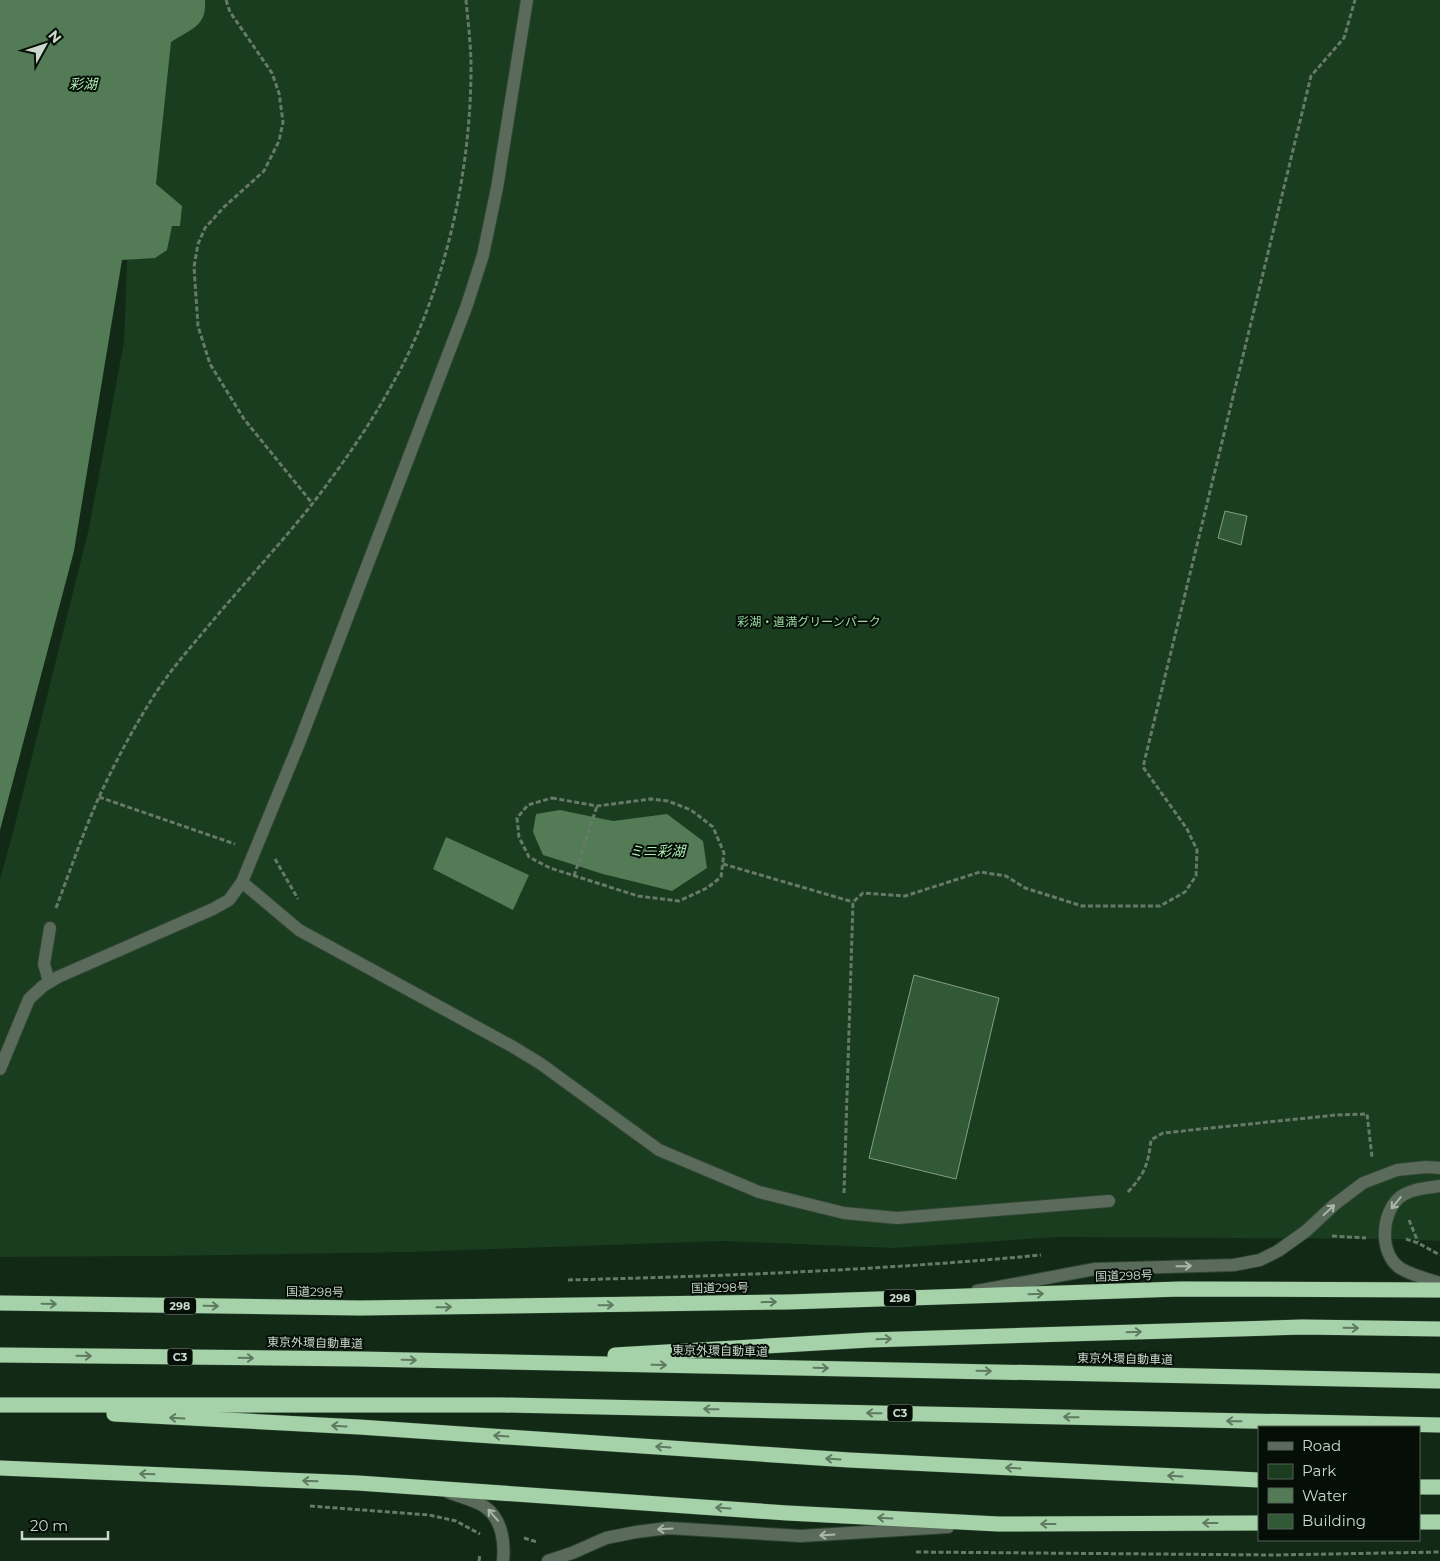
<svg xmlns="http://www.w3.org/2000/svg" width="1440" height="1561" viewBox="0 0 1440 1561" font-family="Montserrat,'Noto Sans JP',sans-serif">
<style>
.green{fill:#1a3c1f}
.water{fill:#527b56}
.building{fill:#315936;stroke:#839f85}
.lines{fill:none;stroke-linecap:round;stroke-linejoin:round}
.minor-casing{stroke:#2f4532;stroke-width:14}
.highway-casing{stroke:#2f4532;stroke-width:16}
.path{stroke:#677a69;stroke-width:3;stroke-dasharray:5 2.5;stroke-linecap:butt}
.minor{stroke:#5a6b5b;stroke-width:12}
.highway{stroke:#a6d2a9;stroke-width:15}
.oneway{stroke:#a9b8aa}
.oneway2{stroke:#5e7a60}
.labels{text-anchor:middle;stroke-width:4;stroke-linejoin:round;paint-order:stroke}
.shield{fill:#060f07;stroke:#909c91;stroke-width:1}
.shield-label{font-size:11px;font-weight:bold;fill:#cbd9cc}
.park-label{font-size:12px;fill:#9ddda3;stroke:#060f07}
.street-label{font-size:12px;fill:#cbd9cc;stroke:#060f07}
.water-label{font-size:14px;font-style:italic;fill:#acedb2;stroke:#060f07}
</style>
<rect width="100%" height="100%" fill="#112915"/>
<polygon class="green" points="137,0 1440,0 1440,1241 1393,1239 1058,1237 893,1248 724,1241 410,1252 164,1256 0,1257 0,879 11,840 89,528 124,342"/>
<g class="water">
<path d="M0,0H205C207,27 190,29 171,42L156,184L182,206L180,226H172L167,250L155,258L122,260L74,551L0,830Z"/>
<polygon points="560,810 613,821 667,814 703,841 707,868 672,891 603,874 543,855 533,832 536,814"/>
<polygon points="446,837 529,875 513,910 433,869"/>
</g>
<g class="building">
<polygon points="1225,511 1247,516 1241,545 1218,538"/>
<polygon points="914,975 999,998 956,1179 869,1158"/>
</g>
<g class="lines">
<defs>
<g id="minor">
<polyline points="242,882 299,930 515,1048 541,1064 659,1150 759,1192 844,1213 897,1218 1109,1201"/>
<polyline points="49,982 44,964 50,928"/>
<polyline points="0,1069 29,999 43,986 58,977 213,909 229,900 242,882 300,741 467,305 483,255 497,188 527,0"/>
<path d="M1440,1186C1426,1188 1410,1189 1399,1198C1381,1214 1379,1253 1400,1268C1411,1275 1427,1279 1440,1283"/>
<polyline points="977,1291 1095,1269 1234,1265 1260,1260 1278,1251 1306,1231 1334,1205 1363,1183 1397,1170 1426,1167 1440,1168"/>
<path d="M448,1492C460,1497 475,1500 485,1507C502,1519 505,1542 503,1561"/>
<polyline points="548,1561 572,1553 606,1538 636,1532 668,1528 801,1536 948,1527"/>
</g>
<g id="highway">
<polyline points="0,1303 360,1308 788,1302 1180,1289 1440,1290"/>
<polyline points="0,1355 360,1359 1440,1381"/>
<polyline points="615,1355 869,1340 1302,1327 1440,1329"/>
<polyline points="0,1405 503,1405 1440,1425"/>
<polyline points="114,1414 359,1427 849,1460 1259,1480"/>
<polyline points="0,1468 358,1483 787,1513 998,1524 1259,1523"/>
<polyline points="1419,1487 1440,1487"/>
<polyline points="1419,1522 1440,1522"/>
</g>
</defs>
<use href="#minor" class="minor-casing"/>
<use href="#highway" class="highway-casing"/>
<g class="path">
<polyline points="226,0 230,12 272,73 279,93 283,122 279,141 264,171 224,207 205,228 198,244 194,267 198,326 210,364 244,419 312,503"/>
<polyline points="99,797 235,844"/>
<polygon points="552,798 597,806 651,799 668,801 691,810 713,827 724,853 721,877 707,888 679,901 638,896 550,868 529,857 519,837 517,818 528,805"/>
<polyline points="275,859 298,899"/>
<polyline points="723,864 853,902"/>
<polyline points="574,876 597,806"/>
<path d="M56,908C70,871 83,833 99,797C114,765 131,732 150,702C164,679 182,657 200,636C237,591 277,548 313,503C342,465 370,425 393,383C445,291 471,173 471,67C471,45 468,22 466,0"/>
<path d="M1128,1192C1145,1173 1148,1165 1151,1140L1163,1133L1336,1115L1367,1114L1372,1157"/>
<polyline points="844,1193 853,902 863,893 905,896 980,872 1006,876 1025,888 1082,906 1160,906 1185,892 1196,876 1197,850 1187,829 1143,767 1311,76 1344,38 1355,0"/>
<polyline points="1409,1220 1418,1242"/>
<polyline points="1332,1236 1366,1238"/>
<polyline points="1406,1239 1418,1243 1440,1255"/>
<path d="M568,1280C726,1276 884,1270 1041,1255"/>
<polyline points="310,1506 429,1515 456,1521 480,1534"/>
<polyline points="524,1538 537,1542"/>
<polyline points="916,1552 1275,1555 1440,1552"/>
<polyline points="479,1561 480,1554"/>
</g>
<use href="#minor" class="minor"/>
<use href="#highway" class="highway"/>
</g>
<defs><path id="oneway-shaft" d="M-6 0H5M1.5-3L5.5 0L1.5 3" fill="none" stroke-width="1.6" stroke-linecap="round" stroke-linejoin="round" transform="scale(1.25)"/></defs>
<g class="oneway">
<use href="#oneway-shaft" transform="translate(1396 1203) rotate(129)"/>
<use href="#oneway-shaft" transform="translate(1329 1210) rotate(-43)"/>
<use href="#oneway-shaft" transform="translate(1184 1266) rotate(-1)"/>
<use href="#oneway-shaft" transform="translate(493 1515) rotate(-131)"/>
<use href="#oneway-shaft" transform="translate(665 1529) rotate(177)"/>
<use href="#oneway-shaft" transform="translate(827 1535) rotate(176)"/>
</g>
<g class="oneway2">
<use href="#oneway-shaft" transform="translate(1036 1294) rotate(-2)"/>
<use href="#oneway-shaft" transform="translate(769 1302) rotate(-1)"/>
<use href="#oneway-shaft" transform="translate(49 1304) rotate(1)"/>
<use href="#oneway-shaft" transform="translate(606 1305) rotate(-1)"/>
<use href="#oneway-shaft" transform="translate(211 1306) rotate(1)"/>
<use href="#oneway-shaft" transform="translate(444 1307) rotate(-1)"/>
<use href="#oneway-shaft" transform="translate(1351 1328) rotate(1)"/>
<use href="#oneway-shaft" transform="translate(1134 1332) rotate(-2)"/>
<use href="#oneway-shaft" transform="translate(884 1339) rotate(-2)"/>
<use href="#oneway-shaft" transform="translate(84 1356) rotate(1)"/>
<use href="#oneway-shaft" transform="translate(246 1358) rotate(1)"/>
<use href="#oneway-shaft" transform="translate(409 1360) rotate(1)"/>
<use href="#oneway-shaft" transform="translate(659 1365) rotate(1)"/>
<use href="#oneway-shaft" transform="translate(821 1368) rotate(1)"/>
<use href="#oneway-shaft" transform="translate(984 1371) rotate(1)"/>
<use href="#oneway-shaft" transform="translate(711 1409) rotate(-179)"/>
<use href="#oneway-shaft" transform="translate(874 1413) rotate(-179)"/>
<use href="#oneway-shaft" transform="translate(1071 1417) rotate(-179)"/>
<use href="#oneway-shaft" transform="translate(177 1418) rotate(-177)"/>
<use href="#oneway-shaft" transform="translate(1234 1421) rotate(-179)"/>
<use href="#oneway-shaft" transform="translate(339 1426) rotate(-177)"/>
<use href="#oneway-shaft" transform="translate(501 1436) rotate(-176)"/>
<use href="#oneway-shaft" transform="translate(663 1447) rotate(-176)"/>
<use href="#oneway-shaft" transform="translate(833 1459) rotate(-176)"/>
<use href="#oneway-shaft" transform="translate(1013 1468) rotate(-177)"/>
<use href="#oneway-shaft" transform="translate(147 1474) rotate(-178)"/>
<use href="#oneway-shaft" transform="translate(1175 1476) rotate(-177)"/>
<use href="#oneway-shaft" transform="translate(310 1481) rotate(-178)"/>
<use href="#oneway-shaft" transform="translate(723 1508) rotate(-176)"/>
<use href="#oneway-shaft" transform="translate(885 1518) rotate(-177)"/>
<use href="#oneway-shaft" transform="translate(1210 1523) rotate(180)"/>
<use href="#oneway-shaft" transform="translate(1048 1524) rotate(180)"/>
</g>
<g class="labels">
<g class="shield">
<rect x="884" y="1289.5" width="32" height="17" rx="4"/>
<rect x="164" y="1297.5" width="32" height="17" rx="4"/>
<rect x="167.5" y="1348.5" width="25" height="17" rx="4"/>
<rect x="887.5" y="1404.5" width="25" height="17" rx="4"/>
</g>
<g class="shield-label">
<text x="900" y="1302">298</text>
<text x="180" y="1310">298</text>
<text x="180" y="1361">C3</text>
<text x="900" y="1417">C3</text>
</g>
<g class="park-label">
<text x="809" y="626">彩湖・道満グリーンパーク</text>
</g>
<g class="street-label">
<text transform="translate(1124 1276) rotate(-2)" y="4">国道298号</text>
<text transform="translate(720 1288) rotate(-1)" y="4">国道298号</text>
<text transform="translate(315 1292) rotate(1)" y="4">国道298号</text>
<text transform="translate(315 1343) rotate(1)" y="4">東京外環自動車道</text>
<text transform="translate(720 1351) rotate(1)" y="4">東京外環自動車道</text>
<text transform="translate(1125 1359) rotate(1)" y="4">東京外環自動車道</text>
</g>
<g class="water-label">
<text x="83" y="89">彩湖</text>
<text x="657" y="856">ミニ彩湖</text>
</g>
</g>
<rect x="1258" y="1426" width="162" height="115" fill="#060f07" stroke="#556056"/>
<rect x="1268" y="1442" width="25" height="8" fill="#5a6b5b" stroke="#556056"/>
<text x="1302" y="1451" font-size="15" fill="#cbd9cc">Road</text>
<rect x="1268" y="1464" width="25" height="15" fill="#1a3c1f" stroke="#556056"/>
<text x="1302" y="1476" font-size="15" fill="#cbd9cc">Park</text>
<rect x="1268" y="1488" width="25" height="15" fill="#527b56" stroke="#556056"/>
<text x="1302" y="1501" font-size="15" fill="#cbd9cc">Water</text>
<rect x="1268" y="1514" width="25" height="15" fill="#315936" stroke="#556056"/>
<text x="1302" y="1526" font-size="15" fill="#cbd9cc">Building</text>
<g transform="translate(45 45) rotate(50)" stroke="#060f07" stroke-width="4" paint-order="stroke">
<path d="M0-4L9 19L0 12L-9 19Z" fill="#cbd9cc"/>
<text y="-8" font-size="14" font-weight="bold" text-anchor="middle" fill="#cbd9cc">N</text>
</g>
<path d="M22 1531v8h86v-8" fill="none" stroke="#cbd9cc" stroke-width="2.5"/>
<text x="30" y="1531" font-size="15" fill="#cbd9cc" stroke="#060f07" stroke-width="4" paint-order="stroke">20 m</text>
</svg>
